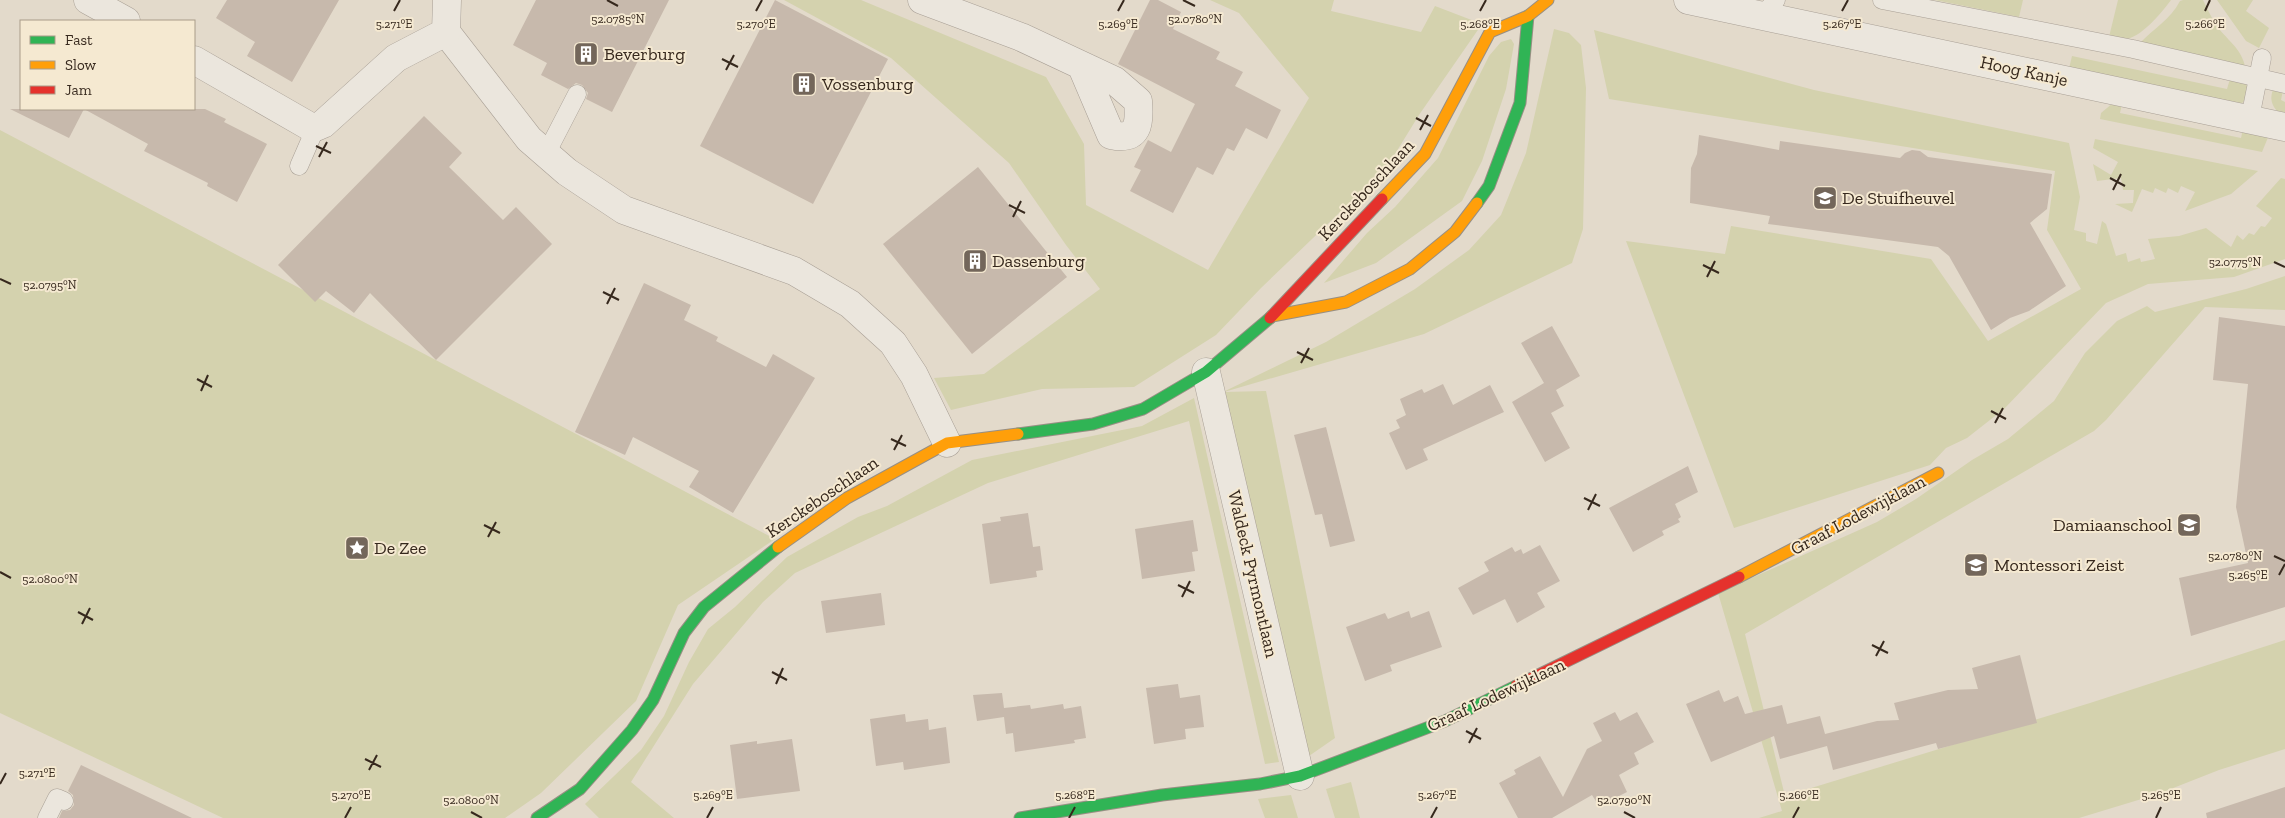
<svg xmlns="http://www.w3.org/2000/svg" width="2285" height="818" viewBox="0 0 2285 818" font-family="'Zilla Slab',serif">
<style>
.green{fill:#d4d2ae}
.building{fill:#c7b9ac}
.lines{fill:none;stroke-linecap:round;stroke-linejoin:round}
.lane-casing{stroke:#a89f95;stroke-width:19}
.street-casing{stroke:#a89f95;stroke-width:29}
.fast-casing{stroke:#988f84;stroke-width:13}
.slow-casing{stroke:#988f84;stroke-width:13}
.jam-casing{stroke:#988f84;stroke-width:13}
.lane{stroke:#ebe6dd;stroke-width:18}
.street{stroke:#ebe6dd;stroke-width:28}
.fast{stroke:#30b455;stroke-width:11}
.slow{stroke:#ff9f0a;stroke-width:11}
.jam{stroke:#e5322d;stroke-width:11}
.ticks{fill:none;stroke:#36281d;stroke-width:2}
.labels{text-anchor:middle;stroke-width:4;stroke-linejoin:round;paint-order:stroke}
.poi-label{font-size:18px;fill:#36281d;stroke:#f5e9d1;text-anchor:start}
.street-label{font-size:18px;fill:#36281d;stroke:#f5e9d1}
.ticks-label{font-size:12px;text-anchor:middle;fill:#36281d;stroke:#f5e9d1;stroke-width:4;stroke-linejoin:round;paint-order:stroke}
</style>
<rect width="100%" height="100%" fill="#e3dacb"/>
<g class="green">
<polygon points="784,0 861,0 1046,77 1084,144 1086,205 1208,270 1309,98 1239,13 1210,0 1334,0 1331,11 1421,32 1435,6 1482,24 1419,115 1387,167 1261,288 1216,335 1134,387 1042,389 951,410 934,378 984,374 1100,289 1066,245 1009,163 891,58"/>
<polygon points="1935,0 2023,0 2019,17"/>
<path d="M2118,0H2171C2163,11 2140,39 2125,39C2120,40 2114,37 2109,37Z"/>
<path d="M2183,0H2203C2207,8 2211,17 2216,25C2226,39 2241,48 2245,66L2140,43C2154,28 2170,20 2180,1Z"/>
<polygon points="2217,0 2253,0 2246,11 2269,28 2259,48 2246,41"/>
<polygon points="1554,29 1569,33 1581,45 1586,88 1583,229 1572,263 1424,334 1224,392 1266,391 1335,738 1309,756 1221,393 1326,342 1415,289 1469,250 1501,215 1526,153"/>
<polygon points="1594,30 1814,90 2069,143 2080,197 2074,230 2086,233 2086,241 2097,244 2102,221 2106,224 2116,256 2126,253 2128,262 2140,258 2141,262 2155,259 2148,239 2179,236 2206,228 2231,247 2237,235 2243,240 2249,233 2254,235 2261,226 2265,227 2272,218 2256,206 2281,178 2285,179 2285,259 2234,277 2148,284 2106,303 2004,409 1967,438 1946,448 1930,465 1734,528 1626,241 1725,254 1731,226 1931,259 1988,341 2081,289 2047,230 2055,171 1609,99"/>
<polygon points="1511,39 1514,44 1506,89 1482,161 1462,201 1376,263 1324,283 1367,233 1395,207 1438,158 1489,56 1501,42"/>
<polygon points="2072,56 2227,89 2230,79 2244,82 2248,87 2245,100 2240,105 2068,73"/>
<path d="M2273,90H2283L2281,100L2285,102V117C2275,111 2268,102 2273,90Z"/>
<polygon points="2113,103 2122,104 2120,113 2241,138 2243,129 2269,135 2262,152 2100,119 2101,113"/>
<polygon points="0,130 775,539 678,605 636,701 541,793 505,818 223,818 0,713"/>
<polygon points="2095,139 2258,171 2231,194 2185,211 2195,192 2181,186 2178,193 2168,188 2166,193 2155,188 2153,193 2142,189 2132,212 2115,204 2133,203 2134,190 2123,190 2121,178 2097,181 2093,164 2111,175 2118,162 2093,148"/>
<polygon points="2285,276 2285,310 2205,307 2106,420 2094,431 1745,634 1785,796 2090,703 2285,640 2285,749 2219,770 2158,794 2079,818 1759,818 1782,811 1718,593 1877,522 1916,499 1972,460 2008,439 2054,401 2085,353 2117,321 2147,306 2155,312 2246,289"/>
<polygon points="1194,398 1251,648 1279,762 1265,764 1189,421 988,483 795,573 763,602 693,684 631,782 674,818 599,818 585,804 641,750 664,716 689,662 708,629 735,607 787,557 858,517 887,506 972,460 1142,426"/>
<polygon points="1351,782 1360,818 1335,818 1326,789"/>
<polygon points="1291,795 1298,818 1265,818 1258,799"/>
</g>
<g class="building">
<polygon points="227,0 339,0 292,82 247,56 255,42 216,18"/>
<polygon points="536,0 669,0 612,112 586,99 588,93 582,85 576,83 568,89 541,75 547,63 513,45"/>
<polygon points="775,0 888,59 813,204 700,146"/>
<polygon points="1150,0 1158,0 1181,12 1173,29 1220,52 1216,59 1243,72 1235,86 1281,110 1267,139 1246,128 1234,151 1227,148 1213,175 1197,167 1173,213 1130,191 1141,170 1134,167 1148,140 1171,152 1195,104 1118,64"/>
<polygon points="10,109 84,109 69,138"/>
<polygon points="84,109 205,109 226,119 224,122 267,144 237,202 207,186 208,183 144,151 148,144"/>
<polygon points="424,116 462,153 449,167 503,220 516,207 552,244 436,360 370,293 354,313 326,291 315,302 278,265"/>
<polygon points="1699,135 1779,150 1780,141 1900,158 1905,153 1912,150 1920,151 1928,157 2052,174 2047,209 2030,223 2066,286 2029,311 2010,318 1991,330 1949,256 1938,247 1768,224 1770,216 1690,203 1691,168 1697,154"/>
<polygon points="978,167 1067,277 972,354 883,244"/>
<polygon points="644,283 691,305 684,320 718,337 716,341 766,367 773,354 815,378 733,513 689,487 699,471 633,437 625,455 575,432"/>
<polygon points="2219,317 2285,326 2285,607 2191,636 2179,578 2248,563 2236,507 2248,384 2213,380"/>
<polygon points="1552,326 1580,376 1556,390 1564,406 1551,413 1570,448 1545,462 1512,402 1544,383 1521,343"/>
<polygon points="1443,384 1453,405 1490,385 1504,412 1423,449 1428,460 1406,470 1389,433 1400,428 1396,420 1406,415 1400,399 1422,389 1424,393"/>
<polygon points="1326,427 1355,541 1330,547 1322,514 1315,515 1294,435"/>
<polygon points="1688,466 1698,492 1675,504 1681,517 1678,519 1680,522 1662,531 1664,535 1633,552 1609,508"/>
<polygon points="1028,513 1033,547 1040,546 1043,570 1036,571 1037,577 990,584 982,524 1001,521 1000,517"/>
<polygon points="1193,520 1198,551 1192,552 1195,571 1142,579 1135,529"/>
<polygon points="1540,545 1560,581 1537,593 1545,607 1517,623 1505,599 1473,615 1458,588 1489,571 1484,562 1512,547 1515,552 1521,549 1523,554"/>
<polygon points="881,593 885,625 826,633 821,601"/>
<polygon points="1409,611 1411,618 1429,611 1442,647 1390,665 1392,671 1365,681 1346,627 1385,613 1388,619"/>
<polygon points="2020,655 2037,723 1938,749 1936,743 1833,770 1827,746 1780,759 1774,736 1711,762 1686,704 1719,690 1724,702 1738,696 1745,714 1782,705 1787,724 1820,716 1825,734 1877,721 1899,720 1894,703 1948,690 1978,689 1972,668"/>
<polygon points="1178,684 1180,698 1200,695 1204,727 1185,729 1186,739 1154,744 1146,688"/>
<polygon points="1002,693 1004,708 1030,705 1031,709 1063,704 1064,709 1081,706 1086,738 1074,740 1075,743 1015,752 1013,733 1006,734 1004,717 977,721 973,695"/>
<polygon points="1615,712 1620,721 1637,712 1654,742 1634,753 1639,764 1619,775 1627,792 1599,806 1592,795 1552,818 1518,818 1499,783 1516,774 1514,770 1540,756 1563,797 1587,749 1602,741 1593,723"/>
<polygon points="905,714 906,722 928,719 929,730 946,727 950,763 904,770 903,762 876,766 870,719"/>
<polygon points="792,739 800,791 737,799 730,745 757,741 757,744"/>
<polygon points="81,765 192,818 59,818 62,811 70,810 74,805 73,795 68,791"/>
<polygon points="2285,787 2285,818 2207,818 2206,813"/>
</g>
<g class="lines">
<defs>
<g id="lane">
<polyline points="1882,0 2133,49 2285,84"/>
<polyline points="1762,16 1776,0"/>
<polyline points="2250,118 2262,58"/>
<polyline points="546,154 577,94"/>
<polyline points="299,166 316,127"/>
<polyline points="47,818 57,798 64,801"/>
</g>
<g id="street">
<polyline points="88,0 126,21"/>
<path d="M922,0L1021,37L1115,81L1138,101C1140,123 1139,141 1111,135L1082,67"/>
<polyline points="1688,0 2285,127"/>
<polyline points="446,32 529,139 567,172 624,210 794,271 850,304 893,343 914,375 947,443"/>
<polyline points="194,60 309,126 316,127 323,124 396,58 446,32 447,0"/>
<polyline points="1206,372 1300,776"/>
</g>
<g id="fast">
<polyline points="1477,203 1489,186 1520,103 1528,16"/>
<polyline points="1018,434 1093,424 1143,409 1206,372 1270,318"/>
<polyline points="537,818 580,789 632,730 653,700 684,633 704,607 778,547"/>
<polyline points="1020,818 1162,795 1260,784 1300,776 1445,721 1516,686"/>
</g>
<g id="slow">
<polyline points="1382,199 1425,154 1490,32 1528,16 1548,0"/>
<polyline points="1272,316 1346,302 1410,269 1455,232 1477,203"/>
<polyline points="778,547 847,498 947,443 1018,434"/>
<polyline points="1739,577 1938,473"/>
</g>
<g id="jam">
<polyline points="1270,318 1382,199"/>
<polyline points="1516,686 1739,577"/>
</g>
</defs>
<use href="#lane" class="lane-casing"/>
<use href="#street" class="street-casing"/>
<use href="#fast" class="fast-casing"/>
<use href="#slow" class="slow-casing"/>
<use href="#jam" class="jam-casing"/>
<use href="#lane" class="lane"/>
<use href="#street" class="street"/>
<use href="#fast" class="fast"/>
<use href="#slow" class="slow"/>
<use href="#jam" class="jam"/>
</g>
<path class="ticks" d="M607,0L618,6M1183,0L1195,6M394,11L400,0M756,11L762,0M1118,11L1124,0M1480,11L1486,0M1842,11L1848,0M2205,11L2210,0M722,59L738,67M726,70L734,55M1416,118L1431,126M1420,130L1428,115M316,146L331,153M319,157L327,142M2110,178L2125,186M2113,190L2121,174M1009,205L1025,213M1013,217L1021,201M2274,262L2285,267M1703,265L1719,273M1707,277L1715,261M0,279L11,284M603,292L619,300M607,304L615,288M1297,352L1313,360M1301,363L1309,348M197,379L212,387M201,391L208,375M1991,411L2006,419M1995,423L2003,408M891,439L906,446M894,450L902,435M1584,498L1600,506M1588,510L1596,494M484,525L500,533M488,537L496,522M2274,556L2285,561M0,572L11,578M2279,575L2285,564M1178,585L1194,593M1182,597L1190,581M78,612L93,620M82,624L90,608M1872,645L1888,653M1876,656L1884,641M772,672L787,680M776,684L783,668M1466,731L1481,739M1469,743L1477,728M365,759L381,767M369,770L377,755M0,784L6,773M471,812L482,818M1624,812L1635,818M345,818L351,807M707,818L713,807M1069,818L1075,807M1431,818L1437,807M1793,818L1799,807M2156,818L2161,807"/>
<defs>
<symbol id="building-square" viewBox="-11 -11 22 22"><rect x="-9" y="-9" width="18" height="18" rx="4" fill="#73665a" stroke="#f5e9d1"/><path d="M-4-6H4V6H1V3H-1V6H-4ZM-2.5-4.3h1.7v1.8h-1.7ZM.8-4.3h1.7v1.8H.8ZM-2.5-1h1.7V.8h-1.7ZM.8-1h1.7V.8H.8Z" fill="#fff"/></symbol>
<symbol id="school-square" viewBox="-11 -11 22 22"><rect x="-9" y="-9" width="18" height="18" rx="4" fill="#73665a" stroke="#f5e9d1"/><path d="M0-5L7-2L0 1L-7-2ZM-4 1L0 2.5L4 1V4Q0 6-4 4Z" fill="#fff"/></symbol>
<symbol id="sight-square" viewBox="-11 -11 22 22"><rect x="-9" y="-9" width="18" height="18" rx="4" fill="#73665a" stroke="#f5e9d1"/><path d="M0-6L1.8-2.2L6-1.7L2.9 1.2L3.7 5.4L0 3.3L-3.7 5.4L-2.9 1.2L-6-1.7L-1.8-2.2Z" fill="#fff"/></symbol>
</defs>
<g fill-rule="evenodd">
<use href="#building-square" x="572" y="40" width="28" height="28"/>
<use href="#building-square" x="790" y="70" width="28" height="28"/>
<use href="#school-square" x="1811" y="184" width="28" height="28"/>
<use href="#building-square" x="961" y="247" width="28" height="28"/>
<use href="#school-square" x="2175" y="511" width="28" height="28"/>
<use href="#sight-square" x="343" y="534" width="28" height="28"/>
<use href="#school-square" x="1962" y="551" width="28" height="28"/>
</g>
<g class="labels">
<g class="poi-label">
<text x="604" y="60">Beverburg</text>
<text x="822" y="90">Vossenburg</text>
<text x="1842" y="204">De Stuifheuvel</text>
<text x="992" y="267">Dassenburg</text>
<text x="2172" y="531" text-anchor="end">Damiaanschool</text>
<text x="374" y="554">De Zee</text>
<text x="1994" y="571">Montessori Zeist</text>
</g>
<g class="street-label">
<text transform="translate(2024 71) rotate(12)" y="6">Hoog Kanje</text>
<text transform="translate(1366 190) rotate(-47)" y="6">Kerckeboschlaan</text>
<text transform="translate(822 497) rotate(-34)" y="6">Kerckeboschlaan</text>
<text transform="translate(1858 515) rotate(-28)" y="6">Graaf Lodewijklaan</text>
<text transform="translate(1253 574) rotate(77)" y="6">Waldeck Pyrmontlaan</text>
<text transform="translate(1496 695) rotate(-25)" y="6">Graaf Lodewijklaan</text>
</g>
</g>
<g class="ticks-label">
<text x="618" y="23">52.0785°N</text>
<text x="1195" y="23">52.0780°N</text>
<text x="394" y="28">5.271°E</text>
<text x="756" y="28">5.270°E</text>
<text x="1118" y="28">5.269°E</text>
<text x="1480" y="28">5.268°E</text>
<text x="1842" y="28">5.267°E</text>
<text x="2205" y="28">5.266°E</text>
<text x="2235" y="266">52.0775°N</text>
<text x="50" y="289">52.0795°N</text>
<text x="2235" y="560">52.0780°N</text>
<text x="2248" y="579">5.265°E</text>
<text x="50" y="583">52.0800°N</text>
<text x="37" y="777">5.271°E</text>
<text x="351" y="799">5.270°E</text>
<text x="713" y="799">5.269°E</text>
<text x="1075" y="799">5.268°E</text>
<text x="1437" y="799">5.267°E</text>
<text x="1799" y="799">5.266°E</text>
<text x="2161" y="799">5.265°E</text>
<text x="471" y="804">52.0800°N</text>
<text x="1624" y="804">52.0790°N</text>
</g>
<rect x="20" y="20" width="175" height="90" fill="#f5e9d1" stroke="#a99c89"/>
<rect x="30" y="36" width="25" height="8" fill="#30b455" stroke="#a99c89"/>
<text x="65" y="45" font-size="15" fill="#36281d">Fast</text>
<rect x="30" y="61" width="25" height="8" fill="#ff9f0a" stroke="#a99c89"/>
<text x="65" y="70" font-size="15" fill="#36281d">Slow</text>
<rect x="30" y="86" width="25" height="8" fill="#e5322d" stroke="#a99c89"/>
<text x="65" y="95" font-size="15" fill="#36281d">Jam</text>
</svg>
